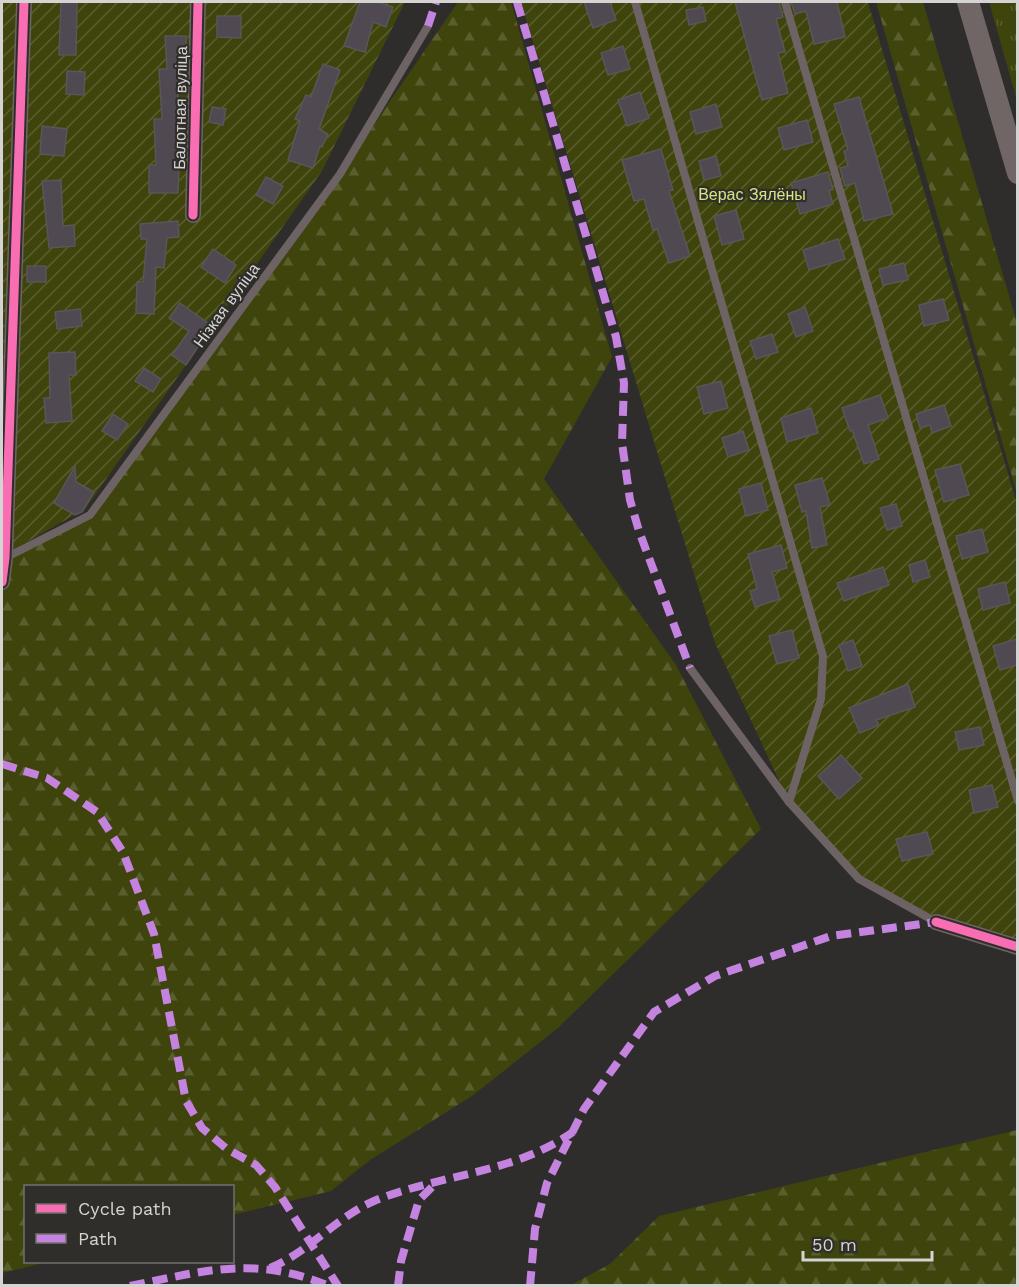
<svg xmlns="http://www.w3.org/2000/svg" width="1019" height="1287" viewBox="0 0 1019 1287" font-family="'Work Sans',sans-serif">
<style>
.grass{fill:url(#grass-tufts)}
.forest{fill:url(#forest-firs)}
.garden{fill:url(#garden-furrows)}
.building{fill:#504952;stroke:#585656;stroke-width:1.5}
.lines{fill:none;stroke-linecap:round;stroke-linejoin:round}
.lane{stroke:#6e6364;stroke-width:8}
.street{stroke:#6e6364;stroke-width:16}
.secondary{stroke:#706666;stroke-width:22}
.quiet{stroke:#c483df;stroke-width:8;stroke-dasharray:15 8;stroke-linecap:butt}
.cycleway-casing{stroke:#302e2a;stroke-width:13}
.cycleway{stroke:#f96db3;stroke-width:9}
.labels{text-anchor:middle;stroke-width:4.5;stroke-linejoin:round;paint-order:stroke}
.street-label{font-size:16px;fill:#d5d4d2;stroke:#302e2a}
.park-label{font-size:16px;fill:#d6e483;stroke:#302e2a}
</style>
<defs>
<pattern id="grass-tufts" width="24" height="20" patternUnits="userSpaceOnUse" patternTransform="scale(1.5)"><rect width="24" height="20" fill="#3f440c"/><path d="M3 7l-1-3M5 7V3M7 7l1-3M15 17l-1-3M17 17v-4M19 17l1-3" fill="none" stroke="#5a5e2e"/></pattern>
<pattern id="forest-firs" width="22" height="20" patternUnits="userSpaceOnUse" patternTransform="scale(1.5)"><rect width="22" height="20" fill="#3f440c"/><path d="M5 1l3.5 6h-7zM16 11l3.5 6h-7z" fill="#5a5e2e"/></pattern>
<pattern id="garden-furrows" width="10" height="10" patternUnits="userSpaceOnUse" patternTransform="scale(1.5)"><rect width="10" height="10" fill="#3f440c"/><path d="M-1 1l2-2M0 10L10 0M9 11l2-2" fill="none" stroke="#5a5e2e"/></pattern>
</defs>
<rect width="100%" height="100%" fill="#2f2d2b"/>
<polygon class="grass" points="989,2 1017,2 1017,100"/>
<g class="forest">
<polygon points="458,2 511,2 612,357 544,479 676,665 761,829 558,1028 472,1096 370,1160 331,1191 233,1215 232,1186 26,1186 26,1262 47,1262 2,1273 2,581 5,558 90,515 340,174"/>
<polygon points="876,2 923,2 1017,323 1017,494"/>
<polygon points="1017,1130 1017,1285 571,1285 610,1264 659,1216"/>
</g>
<g class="garden">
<polygon points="2,2 405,2 322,171 85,509 2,556"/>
<polygon points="521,2 868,2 1017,504 1017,947 936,922 859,879 789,802 715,643"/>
</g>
<g class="building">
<polygon points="61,2 77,2 76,55 59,55"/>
<polygon points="360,2 377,2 393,7 386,27 373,22 365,52 344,46"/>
<polygon points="584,2 610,2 616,20 593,28"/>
<polygon points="735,2 779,2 783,17 776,19 785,52 778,53 788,93 762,100"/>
<polygon points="791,2 837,2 845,37 814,44 806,11 795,14"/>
<polygon points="703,7 706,21 689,25 686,10"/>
<polygon points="217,16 241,16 241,38 217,37"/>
<polygon points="165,36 186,36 186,57 181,57 184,92 178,93 180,141 178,193 149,193 149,165 156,165 154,119 162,119 159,69 167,69"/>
<polygon points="623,46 630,69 608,75 601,53"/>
<polygon points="323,64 340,70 319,129 328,134 322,147 320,146 313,168 288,160 300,121 295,119 306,95 311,97"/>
<polygon points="67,71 85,72 84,95 66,94"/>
<polygon points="640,92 649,118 627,126 618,100"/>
<polygon points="859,97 893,214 864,221 855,183 845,186 840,168 848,166 844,151 848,150 834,104"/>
<polygon points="716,104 722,127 696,134 690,112"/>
<polygon points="212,107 226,109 223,125 209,122"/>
<polygon points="807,120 813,142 784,150 778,128"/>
<polygon points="42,126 67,129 64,156 40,154"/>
<polygon points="661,149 673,190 669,191 690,256 669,263 657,229 653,230 644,199 634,201 622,160"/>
<polygon points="716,156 721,176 704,180 699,161"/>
<polygon points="828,172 833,189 829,191 833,204 800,214 791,183"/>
<polygon points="266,177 283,186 273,204 256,195"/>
<polygon points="61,180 63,226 74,225 75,246 49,248 42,181"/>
<polygon points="736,210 744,239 722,245 714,216"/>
<polygon points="178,221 179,237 167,238 164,268 156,267 154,314 136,313 137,282 143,282 147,239 141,239 140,224"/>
<polygon points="838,239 845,259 809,270 803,250"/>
<polygon points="213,249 236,265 225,283 201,267"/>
<polygon points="904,263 908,280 883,285 879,269"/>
<rect x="27" y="266" width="19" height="16"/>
<polygon points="943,299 949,320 924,326 919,305"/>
<polygon points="180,303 212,326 186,365 172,355 189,331 169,318"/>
<polygon points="805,307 813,331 796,337 788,314"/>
<polygon points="80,309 82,326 57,329 55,312"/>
<polygon points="772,334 778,352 756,359 750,341"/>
<polygon points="75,352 76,375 69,375 72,421 46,423 44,398 50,398 49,353"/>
<polygon points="144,368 161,379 153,392 135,381"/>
<polygon points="721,381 728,408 704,414 697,387"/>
<polygon points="880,395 888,418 868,425 879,459 864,464 852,430 850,431 842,408"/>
<polygon points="944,405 951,426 932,433 930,425 920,428 916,414"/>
<polygon points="811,408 818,433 787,442 781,418"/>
<polygon points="113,414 128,424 117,440 102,431"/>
<polygon points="743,431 749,450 728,457 722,438"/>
<polygon points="960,464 969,495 944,502 935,470"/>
<polygon points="75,466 76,482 94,492 82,512 75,515 54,503"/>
<polygon points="822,478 830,505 820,507 827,545 812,548 806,511 802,512 795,485"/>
<polygon points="761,483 768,510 746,516 739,489"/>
<polygon points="896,504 902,526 887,530 880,508"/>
<polygon points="982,529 988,552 962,559 956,536"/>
<polygon points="781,545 787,568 772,572 780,599 755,607 750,591 757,589 748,554"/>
<polygon points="925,560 930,577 913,582 909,565"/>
<polygon points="883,567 889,585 844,601 837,583"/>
<polygon points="1005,582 1010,603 983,610 978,589"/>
<polygon points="792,630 799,658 777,664 769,636"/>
<polygon points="1017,639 1017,665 1000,670 993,646"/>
<polygon points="853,640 862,666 848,671 839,645"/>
<polygon points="908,684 915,707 876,720 879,725 860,733 849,708"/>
<polygon points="980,727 984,745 959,750 955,732"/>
<polygon points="841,755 862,778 839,799 818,776"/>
<polygon points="992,785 998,807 974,813 969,790"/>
<polygon points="927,832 933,854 902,861 896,839"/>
</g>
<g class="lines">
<g class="lane">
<polyline points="635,2 823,656 821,699 789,802"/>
<polyline points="785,2 1018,801"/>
<polyline points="5,558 90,515 340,174 428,26"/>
<polyline points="690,668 789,802 859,879 936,922"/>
</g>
<g class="street">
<polyline points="193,215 198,2"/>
<polyline points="2,582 5,558 24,2"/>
<polyline points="936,922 1018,947"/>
</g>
<polyline class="secondary" points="968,2 1018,173"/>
<g class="quiet">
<polyline points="517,2 616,337 624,383 622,443 630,500 639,531 690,668"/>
<polyline points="428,26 436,2"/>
<polyline points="2,764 47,778 97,812 123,852 154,934 186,1101 202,1128 227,1149 256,1165 275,1187 338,1286"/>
<path d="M270,1268C309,1252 335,1218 374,1201C440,1174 513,1174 573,1132"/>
<path d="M130,1286C203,1271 256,1255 329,1286"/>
<polyline points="398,1286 401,1261 419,1200 435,1184"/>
<polyline points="530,1286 535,1229 547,1183 584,1109 654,1012 715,976 831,936 936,922"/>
</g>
<defs>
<g id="cycleway">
<polyline points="193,215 198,2"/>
<polyline points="2,582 5,558 24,2"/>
<polyline points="936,922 1018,947"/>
</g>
</defs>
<use href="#cycleway" class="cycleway-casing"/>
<use href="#cycleway" class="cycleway"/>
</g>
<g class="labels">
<g class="street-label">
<text transform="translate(180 108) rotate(-89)" y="6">Балотная вуліца</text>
<text transform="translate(226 305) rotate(-54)" y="6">Нізкая вуліца</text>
</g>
<g class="park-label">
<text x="752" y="200">Верас Зялёны</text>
</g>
</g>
<rect width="1019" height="1287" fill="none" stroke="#d5d4d2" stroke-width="6"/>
<rect x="24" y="1185" width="210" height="78" fill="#302e2a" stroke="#72706d" stroke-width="1.5"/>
<rect x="36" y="1204" width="30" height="9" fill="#f96db3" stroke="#72706d" stroke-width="1.5"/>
<text x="78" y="1215" font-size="18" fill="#d5d4d2">Cycle path</text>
<rect x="36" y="1234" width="30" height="9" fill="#c483df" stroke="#72706d" stroke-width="1.5"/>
<text x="78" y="1245" font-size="18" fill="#d5d4d2">Path</text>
<path d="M803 1251v9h129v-9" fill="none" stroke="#d5d4d2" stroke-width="3"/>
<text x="812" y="1251" font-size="18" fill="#d5d4d2" stroke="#302e2a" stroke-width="4.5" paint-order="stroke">50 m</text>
</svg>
